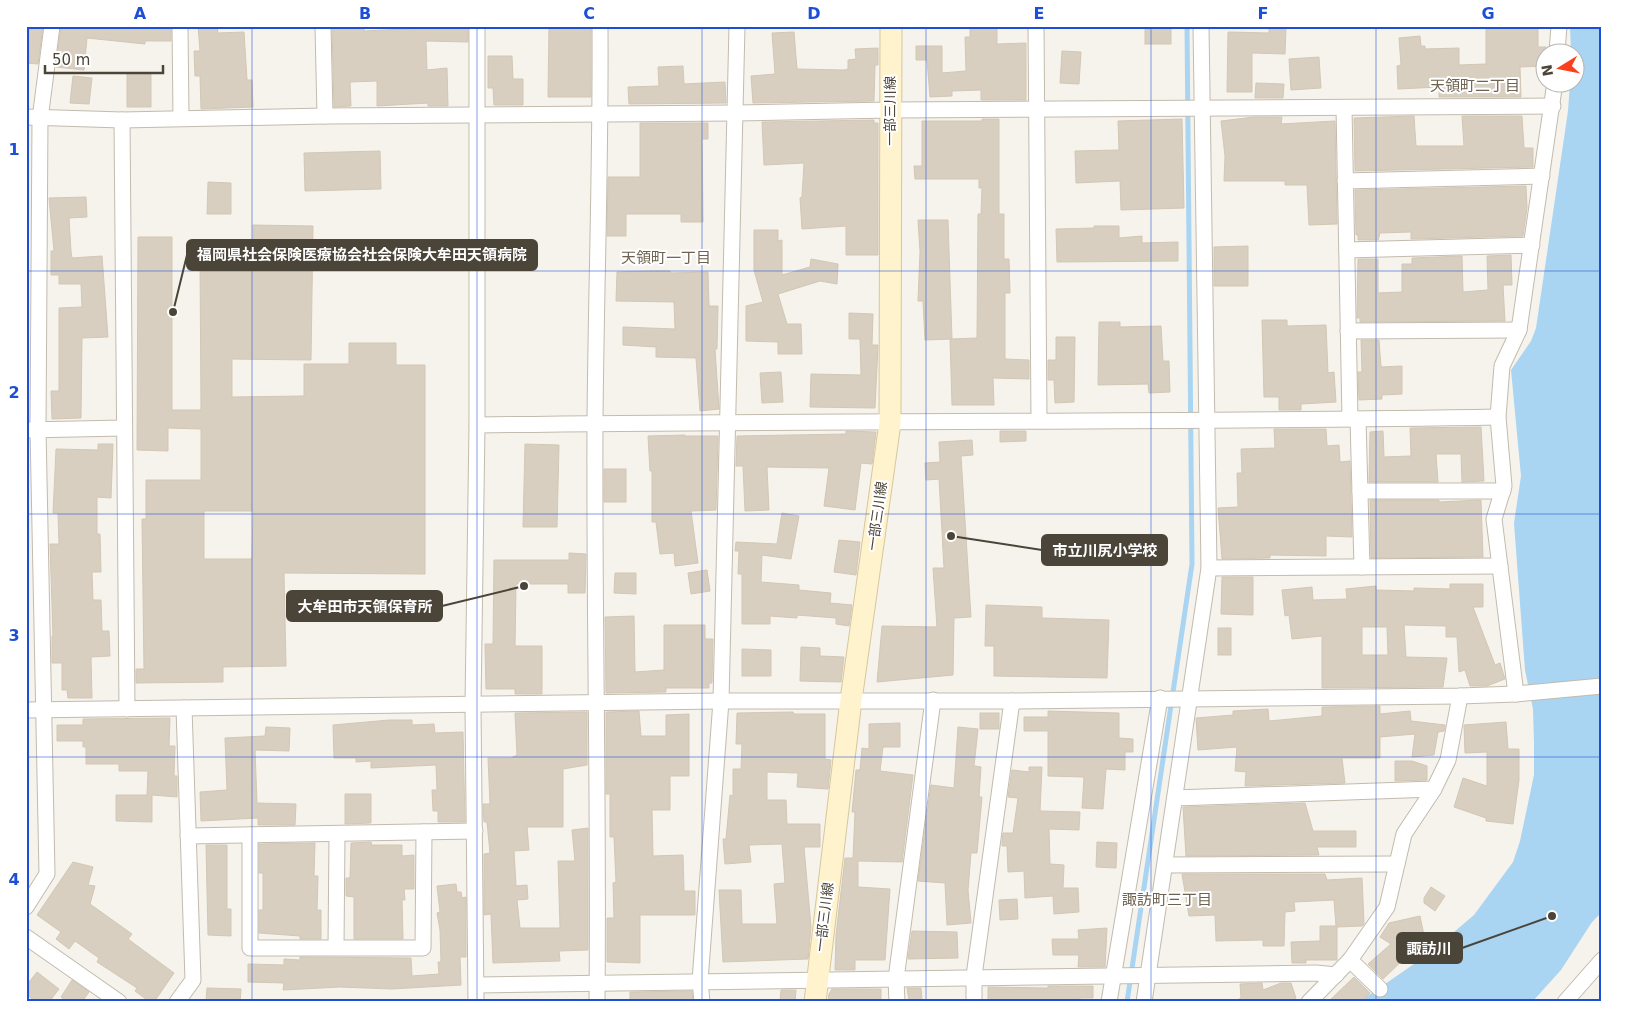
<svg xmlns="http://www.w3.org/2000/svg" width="1628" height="1028" viewBox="0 0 1628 1028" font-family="'DejaVu Sans','Noto Sans JP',sans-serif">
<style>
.water{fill:#a9d4f2}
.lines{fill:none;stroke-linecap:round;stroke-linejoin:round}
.stream{stroke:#a9d4f2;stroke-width:5}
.building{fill:#d8cfc1;stroke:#d3c7b4;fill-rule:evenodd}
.street-casing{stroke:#c2bbae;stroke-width:17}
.secondary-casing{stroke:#d6c79b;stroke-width:23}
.street{stroke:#fff;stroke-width:15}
.secondary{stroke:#fff3cd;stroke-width:21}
.grid{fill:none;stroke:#1d4ed8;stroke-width:1;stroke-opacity:0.55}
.labels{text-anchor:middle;stroke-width:4;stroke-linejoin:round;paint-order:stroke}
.street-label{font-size:14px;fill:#4b4439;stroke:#fff}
.neighbourhood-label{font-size:15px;fill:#6e6250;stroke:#fff}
.leader{fill:none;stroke:#4b4439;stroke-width:2}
.callout-dot{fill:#4b4439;stroke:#fff;stroke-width:2}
.callout{fill:#4b4439;stroke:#4b4439;stroke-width:2}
.callout-label{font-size:15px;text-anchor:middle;font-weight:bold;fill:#fff}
.neatline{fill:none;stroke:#1d4ed8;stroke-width:2}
.grid-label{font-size:16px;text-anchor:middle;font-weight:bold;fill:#1d4ed8}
</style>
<rect width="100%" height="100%" fill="#f6f3ec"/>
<polygon class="water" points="1570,26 1602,26 1602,912 1592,922 1561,970 1532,1002 1359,1002 1427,955 1474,915 1513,862 1520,841 1534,775 1534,743 1533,709 1525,670 1514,523 1521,476 1511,370 1531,341 1536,328 1568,111 1570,83 1576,82 1576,52 1571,52"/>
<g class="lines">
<polyline class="stream" points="1127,1002 1192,564 1187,26"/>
</g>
<g class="building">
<polygon points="26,26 43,26 38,64 26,63"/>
<polygon points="61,26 171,26 171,41 145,41 145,44 87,38 84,70 56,67"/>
<polygon points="198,26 217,26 218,33 244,32 247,80 252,80 253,107 201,109 200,76 195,76 194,51 200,51"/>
<polygon points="332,26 364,26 364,31 468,26 468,42 426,41 427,70 447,68 448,106 428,106 428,103 377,106 377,81 350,82 351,106 334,107"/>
<polygon points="549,26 591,26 591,97 548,97"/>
<polygon points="970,26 997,26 997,44 1026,43 1026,100 981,100 981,90 952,91 952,96 930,97 927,60 916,60 916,46 942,46 942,73 966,71 965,37 970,37"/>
<rect x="1145" y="26" width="26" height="18"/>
<polygon points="1269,26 1286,26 1285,54 1252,53 1252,92 1227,92 1228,32 1269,33"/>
<polygon points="1486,26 1538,26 1538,47 1546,47 1546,66 1520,67 1521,97 1439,97 1439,87 1398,89 1397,66 1401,65 1399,38 1420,36 1421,46 1425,46 1425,49 1459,48 1459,65 1486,64"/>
<polygon points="794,32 797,69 844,70 848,69 848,60 856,59 855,49 878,48 878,65 875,65 874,101 753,103 751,76 775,74 772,33"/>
<polygon points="1062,51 1081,52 1079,84 1060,83"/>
<polygon points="488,56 512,56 513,79 523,79 523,105 494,105 493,88 488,88"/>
<polygon points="1319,57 1321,88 1291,90 1289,59"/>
<polygon points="683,66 684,84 725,82 726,103 629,104 628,87 659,86 658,67"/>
<polygon points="127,73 151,74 151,107 127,107"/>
<polygon points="73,76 92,78 89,104 70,103"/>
<polygon points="1256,83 1284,84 1283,98 1255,98"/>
<polygon points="1414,116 1416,146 1464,146 1462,116 1522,116 1524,148 1533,148 1533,167 1355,171 1354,118"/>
<polygon points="1254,117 1282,117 1281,124 1335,121 1337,224 1309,225 1307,185 1285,185 1285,181 1224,181 1225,156 1221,121"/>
<polygon points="982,119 999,119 999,214 1004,214 1004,259 1009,259 1010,293 1005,293 1005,359 1029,360 1029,379 993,378 994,405 952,405 950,339 977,338 978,214 981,214 982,188 979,188 979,179 915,179 914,166 922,166 922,121 982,121"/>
<polygon points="1182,119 1184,208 1121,210 1120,181 1076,183 1075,151 1119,150 1118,121"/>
<polygon points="874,120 874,123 878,123 878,255 846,255 846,226 802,229 800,198 802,197 804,163 764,165 762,122"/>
<polygon points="640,123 708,123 708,139 702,139 703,222 681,222 681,214 626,214 626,236 607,236 608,177 640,177"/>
<polygon points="380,151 381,189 305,191 304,153"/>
<polygon points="208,182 231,183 231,214 207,214"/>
<polygon points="1526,186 1527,208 1523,236 1411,239 1411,232 1380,233 1378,240 1358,240 1358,235 1356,235 1355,190"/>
<polygon points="86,197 87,217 69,218 71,251 72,258 102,256 108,337 82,338 81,418 52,419 51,391 59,391 59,308 82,307 81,284 59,284 59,275 51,275 51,251 54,251 49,198"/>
<polygon points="918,220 948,220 952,339 925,340 923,301 918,301 920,252"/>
<path d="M253,225L313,226L311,360L232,359V397L304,396V364H349V343H396V365H425V574L284,573L286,666L223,667V682L136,683V669H144L142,519H146V480H201V429L168,428V451L137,450L138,237H172V410H201L200,256H253ZM204,511H253L252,559H204Z"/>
<polygon points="1094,226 1119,226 1119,238 1142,236 1142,243 1178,242 1178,261 1057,262 1056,229 1094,228"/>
<polygon points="754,230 778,230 778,241 782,240 782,275 810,267 811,259 838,264 837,284 820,281 778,294 787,324 801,324 802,354 778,354 778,342 746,341 746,306 763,302 754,270"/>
<polygon points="1248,246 1248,286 1214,286 1214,247"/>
<polygon points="1511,255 1512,285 1503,285 1505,321 1360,322 1360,318 1357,318 1358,259 1378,259 1378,293 1402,292 1402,264 1412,264 1412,258 1462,256 1463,292 1488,290 1487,256"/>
<polygon points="652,271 670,271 670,273 708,272 709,306 718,306 717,349 715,349 719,409 700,411 696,358 656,357 656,347 623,345 623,327 675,329 674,302 616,301 617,272"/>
<polygon points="849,313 873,314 872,345 878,345 875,408 810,407 811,374 861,375 860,339 849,339"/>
<polygon points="1262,320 1287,320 1287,326 1326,325 1328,373 1334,372 1336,402 1301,404 1301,410 1279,410 1279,397 1264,397"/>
<polygon points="1099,322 1120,322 1120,327 1161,326 1163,361 1169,361 1170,392 1149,393 1148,384 1098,385"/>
<polygon points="1056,337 1075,337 1074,402 1055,403 1054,380 1048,380 1048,360 1056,360"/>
<polygon points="1361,340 1379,340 1381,367 1402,366 1402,394 1382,395 1382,399 1359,400 1358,372 1362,372"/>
<polygon points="781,372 783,402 762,403 760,373"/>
<polygon points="1481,427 1484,481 1462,482 1461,454 1436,454 1438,482 1369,482 1370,432 1383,431 1384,457 1411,456 1410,428"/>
<polygon points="1274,429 1326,429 1327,446 1339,445 1340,462 1350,461 1352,537 1326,536 1326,556 1270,555 1270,558 1222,559 1218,508 1238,507 1237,473 1242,473 1241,449 1275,448"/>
<polygon points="846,431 876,432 872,464 861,463 855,510 824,506 829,468 767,467 769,510 745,511 743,466 736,466 737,436 846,434"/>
<polygon points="1000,431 1026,431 1026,441 1000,442"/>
<polygon points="685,435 685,436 718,436 716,510 691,511 698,563 675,566 674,553 660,554 656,522 652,522 652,471 650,471 648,436"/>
<polygon points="972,440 973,455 961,456 971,617 954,618 953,675 877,682 882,626 937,627 933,568 944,568 939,479 926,480 925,463 940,462 939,442"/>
<polygon points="98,444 113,444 111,498 97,497 97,534 100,534 101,572 92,572 93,600 101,600 102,631 109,631 110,656 91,657 92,698 68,698 67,690 62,690 62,663 52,663 52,636 53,636 50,544 59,544 58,513 53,513 56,449 98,450"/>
<polygon points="525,444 559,445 557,527 523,527"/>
<rect x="604" y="469" width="22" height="33"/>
<polygon points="1370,500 1439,500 1439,502 1481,500 1483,557 1371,558"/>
<polygon points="782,513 799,516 791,559 762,555 761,582 799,585 799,590 831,593 830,603 852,605 849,626 836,624 836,618 797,615 797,618 770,616 770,624 742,624 742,574 738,574 739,551 735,551 736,542 777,544"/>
<polygon points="839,540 860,542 856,575 834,572"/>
<polygon points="569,553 586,554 585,593 568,593 568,584 516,584 515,646 542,646 542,694 515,694 515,689 486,689 485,644 493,644 494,560 569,560"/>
<polygon points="707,570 710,591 691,594 688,573"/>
<polygon points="615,573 636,573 636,594 614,593"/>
<polygon points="1222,577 1253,577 1253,615 1221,614"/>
<path d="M1450,584H1483V607H1473L1495,665L1500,663L1505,679L1487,686H1470L1465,670L1459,672L1457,637H1446V626L1404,625L1406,657L1447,658L1443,687L1322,688V636L1292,639L1289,615L1285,616L1282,590L1312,587L1313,600L1347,599L1346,589L1376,586V590L1414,591V588L1450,589ZM1362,627H1387L1388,655H1362Z"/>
<polygon points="986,605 1042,607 1042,618 1109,620 1107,678 994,676 994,646 985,646"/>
<polygon points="634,616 635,672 664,670 664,625 705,625 705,639 713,639 712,683 709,683 709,688 666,688 666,692 606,693 605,617"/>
<rect x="1218" y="628" width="13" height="27"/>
<polygon points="801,647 820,648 820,656 844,657 841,682 800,681"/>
<polygon points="742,649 771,650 771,676 742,676"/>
<polygon points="1380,706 1380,714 1410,711 1411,721 1445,725 1444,731 1438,732 1434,755 1412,757 1415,734 1380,737 1380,758 1342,758 1345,783 1245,786 1246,772 1235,771 1237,747 1198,750 1196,718 1233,715 1233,711 1268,709 1269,721 1322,716 1322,707"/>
<polygon points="639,711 641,736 666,736 666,715 689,714 689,776 670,776 670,810 652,810 653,856 683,855 684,891 695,891 695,915 640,915 640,963 607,962 607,918 614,918 613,883 616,882 614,837 610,837 610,794 606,794 606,712"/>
<polygon points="1048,711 1119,713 1119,738 1133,739 1133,752 1125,752 1125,770 1106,769 1103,809 1082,808 1084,777 1048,776 1048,731 1024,731 1024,717 1048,717"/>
<polygon points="587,712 587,765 563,769 563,827 527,827 529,850 514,851 516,886 527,885 528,899 517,900 520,928 560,928 558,861 575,861 572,830 588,828 588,950 559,951 560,961 493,963 491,914 484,915 484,854 490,853 487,822 484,822 483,804 490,804 488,758 511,758 517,755 515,713"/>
<polygon points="793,712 794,714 825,714 825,759 831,760 828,789 797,787 798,773 767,772 767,800 786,800 787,824 820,824 820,847 804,847 811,927 808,959 723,962 719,890 741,890 742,924 777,924 774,884 785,883 782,844 749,845 751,862 725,864 723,839 726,839 730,795 733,796 733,769 741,769 742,744 736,744 737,713"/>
<rect x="980" y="713" width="19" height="16"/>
<polygon points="170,718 169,746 175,746 174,776 177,776 177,797 152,795 152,822 116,821 116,795 147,795 148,771 119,771 119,764 86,764 86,747 83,747 83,741 57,741 57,725 83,725 83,719"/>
<polygon points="389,720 412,720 412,725 434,724 435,733 463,732 465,822 438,822 438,811 433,811 432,790 437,790 436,765 371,768 371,761 356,762 356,758 334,758 333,725"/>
<polygon points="1506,722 1508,749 1519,749 1519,780 1513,824 1486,821 1486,818 1454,807 1463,778 1487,786 1487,752 1465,753 1464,725"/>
<polygon points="900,723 900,747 883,747 880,771 913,775 902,862 858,861 858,887 890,889 885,960 855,960 855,970 835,970 836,935 845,858 853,858 855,812 852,812 856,770 860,770 862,748 869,749 869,724"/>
<polygon points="266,727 290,728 289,751 255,750 257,803 296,804 295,825 258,825 258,818 201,821 200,792 227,790 225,738 265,736"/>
<polygon points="958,727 978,729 974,766 981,767 979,797 982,797 977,853 971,853 968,890 971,923 947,925 945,883 918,881 931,785 954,788"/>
<polygon points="1395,761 1412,761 1427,766 1427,780 1395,781"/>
<polygon points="1029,767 1042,767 1040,811 1080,812 1079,830 1049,829 1050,864 1064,865 1063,888 1078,888 1079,912 1054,914 1053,896 1025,898 1024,871 1008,872 1007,846 1002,846 1002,842 1003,833 1013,833 1018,798 1008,797 1012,770 1029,772"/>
<polygon points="345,794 371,794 371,823 345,824"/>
<polygon points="1305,803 1313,831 1356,831 1356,847 1317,847 1319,855 1186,856 1183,807"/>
<polygon points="371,842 372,845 402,845 402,856 414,855 414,889 404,889 405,900 402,900 403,939 354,939 354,897 346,896 346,878 350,878 351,843"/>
<polygon points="1097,842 1117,843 1116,868 1096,867"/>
<polygon points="315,843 314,876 318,876 317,910 321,910 321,939 300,939 300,936 259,933 259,910 263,910 263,873 259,873 259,844"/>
<polygon points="206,845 227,845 227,909 231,909 231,936 208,935"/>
<polygon points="73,862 93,867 88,885 95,886 90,904 132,934 128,939 174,973 154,1002 150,1002 135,991 137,988 97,962 99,958 75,941 69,949 56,939 61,932 37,915"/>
<polygon points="1182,874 1325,874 1327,880 1362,878 1364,924 1362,926 1337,927 1337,960 1306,960 1306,963 1292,963 1291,942 1320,941 1320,926 1336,926 1334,900 1294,902 1295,911 1285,912 1284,946 1263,946 1263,940 1216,941 1215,915 1189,916"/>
<polygon points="456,884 457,892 461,892 462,898 466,897 466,957 460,957 461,985 392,989 340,987 283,990 284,983 248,982 248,964 284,965 284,959 300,960 300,957 411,958 412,976 439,974 438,962 441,962 440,930 437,913 440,912 437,886"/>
<polygon points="1431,887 1445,896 1435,911 1424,903 1424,898"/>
<polygon points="1017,899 1018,919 1000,920 999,900"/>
<polygon points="1420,916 1427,950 1409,954 1383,979 1368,964 1391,944 1380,937 1389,923"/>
<polygon points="1107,928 1105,967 1078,967 1079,955 1053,955 1052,939 1079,939 1078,930"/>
<polygon points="912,931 957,932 958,958 908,959"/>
<polygon points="37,972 59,989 49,1002 36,1002 26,994 26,986"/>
<polygon points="1354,977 1370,993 1362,1002 1328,1002"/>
<polygon points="72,980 89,992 82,1002 68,1002 61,997"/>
<polygon points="1262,983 1263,990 1281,983 1291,983 1296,998 1288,1002 1234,1002 1241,998 1240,984"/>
<polygon points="1048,986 1093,986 1093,998 1080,998 1080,1002 988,1002 988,987 1048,988"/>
<polygon points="207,988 241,989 240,1002 206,1002"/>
<polygon points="907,988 921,988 922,1000 909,1001"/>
<polygon points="832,989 881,989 881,1002 828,1002 829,994"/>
<polygon points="781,990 796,990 795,1002 780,1002"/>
<polygon points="692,991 693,1002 630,1002 630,992"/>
</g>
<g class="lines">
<defs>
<g id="street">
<polyline points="180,26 181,118"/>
<polyline points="323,26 325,116"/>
<polyline points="1036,26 1039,420"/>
<polyline points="1557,52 1559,26"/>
<polyline points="1344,108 1350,419"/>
<polyline points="26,117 122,120 325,116 736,113 890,110 1553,106"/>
<polyline points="122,120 127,709"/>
<polyline points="1345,181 1542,176"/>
<polyline points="1347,250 1532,245"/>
<polyline points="1348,331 1519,330"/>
<polyline points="1358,419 1362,567"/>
<path d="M477,425C818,420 1158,423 1498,417"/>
<polyline points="26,430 124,428"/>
<polyline points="1360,491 1503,491"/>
<polyline points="1209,568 1500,566"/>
<polyline points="1516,694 1494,519 1504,486 1498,417 1502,366 1519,330 1555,82"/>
<polyline points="26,710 721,701 1012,701 1460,696 1516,694 1602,686"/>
<polyline points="1175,798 1434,789"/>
<polyline points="250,835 250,948 423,948 424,832"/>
<polyline points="188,836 475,831"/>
<polyline points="1165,865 1397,864"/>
<polyline points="26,907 47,874 38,429 40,119 52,26"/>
<polyline points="26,937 119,1002"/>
<polyline points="336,947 337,834"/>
<polyline points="1350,960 1380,989"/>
<path d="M477,985C756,980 1036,978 1316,973L1336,975"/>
<polyline points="177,1002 193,980 184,708"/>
<polyline points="476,1002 473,706 477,425 477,26"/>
<path d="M597,1002C599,809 594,616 595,423C596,291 601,159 600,26"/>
<polyline points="702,1002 700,981 721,701 737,26"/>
<polyline points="897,1002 896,979 933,700"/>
<polyline points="974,1002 974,976 1012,701"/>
<polyline points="1109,1002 1160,698"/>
<polyline points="1144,1002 1209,568 1201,26"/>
<polyline points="1309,1002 1350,960 1387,907 1404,834 1434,789 1448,760 1460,696"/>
<polyline points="1565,1002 1602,960"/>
</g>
<polyline id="secondary" points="815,1002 851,700 890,423 891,26"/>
</defs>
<use href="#street" class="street-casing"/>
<use href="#secondary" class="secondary-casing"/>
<use href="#street" class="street"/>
<use href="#secondary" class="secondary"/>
</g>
<path class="grid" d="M252,26V1002M477,26V1002M702,26V1002M926,26V1002M1151,26V1002M1376,26V1002M26,271H1602M26,514H1602M26,757H1602"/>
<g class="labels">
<g class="street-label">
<text transform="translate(890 111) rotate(-90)" y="5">一部三川線</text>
<text transform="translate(877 516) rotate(-82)" y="5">一部三川線</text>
<text transform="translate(824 917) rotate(-83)" y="5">一部三川線</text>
</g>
<g class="neighbourhood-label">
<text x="1475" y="91">天領町二丁目</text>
<text x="666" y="263">天領町一丁目</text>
<text x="1167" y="905">諏訪町三丁目</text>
</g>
</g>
<path class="leader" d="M173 312L187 255M951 536L1042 550M524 586L442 606M1552 916L1462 948"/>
<g class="callout-dot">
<circle cx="173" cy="312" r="5"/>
<circle cx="951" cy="536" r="5"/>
<circle cx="524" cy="586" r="5"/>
<circle cx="1552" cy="916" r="5"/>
</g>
<g class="callout">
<rect x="187" y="240" width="350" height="30" rx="5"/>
<rect x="1042" y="535" width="125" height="30" rx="5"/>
<rect x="287" y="591" width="155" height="30" rx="5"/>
<rect x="1397" y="933" width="65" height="30" rx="5"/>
</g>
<g class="callout-label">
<text x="362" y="260">福岡県社会保険医療協会社会保険大牟田天領病院</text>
<text x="1105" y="556">市立川尻小学校</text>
<text x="365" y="612">大牟田市天領保育所</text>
<text x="1429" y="954">諏訪川</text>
</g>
<rect width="1628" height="1028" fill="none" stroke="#ffffff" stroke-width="55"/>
<g transform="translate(1560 68) rotate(260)"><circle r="24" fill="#ffffff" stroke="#b7b4b0"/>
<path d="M0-4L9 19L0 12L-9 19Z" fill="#fc3f1d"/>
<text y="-8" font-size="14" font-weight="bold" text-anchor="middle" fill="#4b4439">N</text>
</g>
<path d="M45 65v8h118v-8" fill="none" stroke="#4b4439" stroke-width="2.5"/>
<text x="52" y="65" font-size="15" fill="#4b4439" stroke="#ffffff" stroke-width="4" paint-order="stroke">50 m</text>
<rect x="28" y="28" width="1572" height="972" class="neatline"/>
<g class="grid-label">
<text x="140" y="19">A</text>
<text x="365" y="19">B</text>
<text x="589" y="19">C</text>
<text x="814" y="19">D</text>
<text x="1039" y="19">E</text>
<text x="1263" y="19">F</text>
<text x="1488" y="19">G</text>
<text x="14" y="155">1</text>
<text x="14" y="398">2</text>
<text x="14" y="641">3</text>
<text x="14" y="885">4</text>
</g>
</svg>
